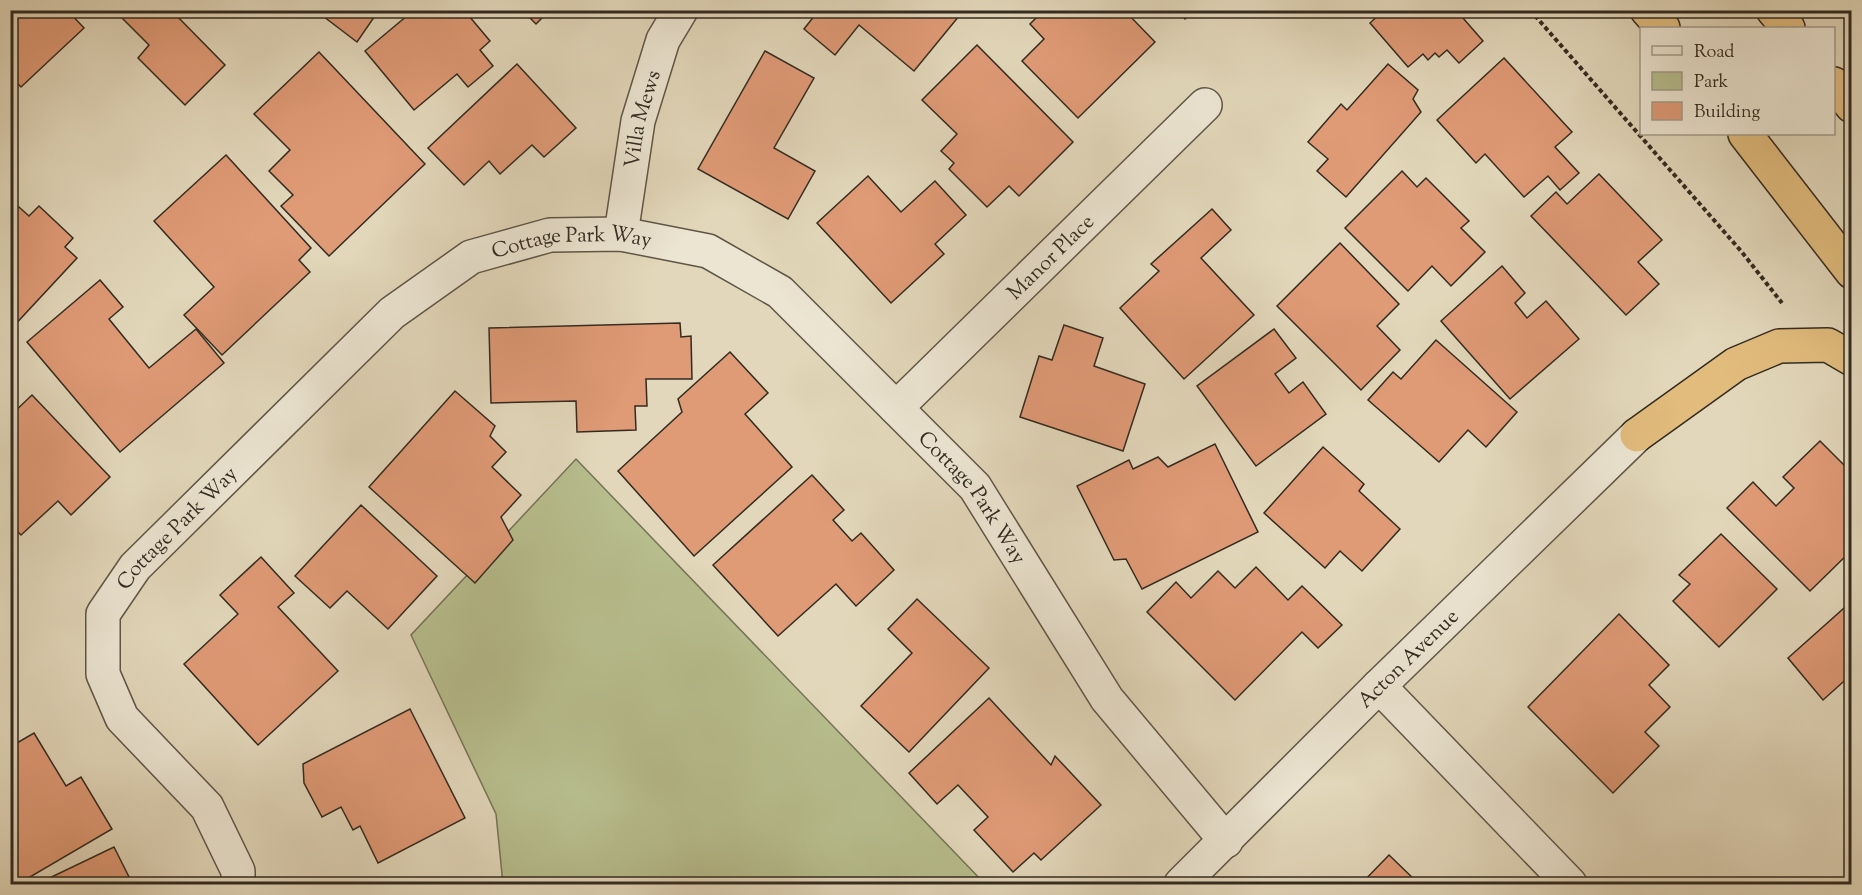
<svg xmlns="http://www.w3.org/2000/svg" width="1862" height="895" viewBox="0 0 1862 895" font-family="'Sorts Mill Goudy',serif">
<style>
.green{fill:#b7bd8d;stroke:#757457;stroke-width:1.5}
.building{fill:#df9a76;stroke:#332b21;stroke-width:1.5}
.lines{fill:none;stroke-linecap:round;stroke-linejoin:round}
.minor-casing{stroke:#5f5647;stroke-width:36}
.motorway-casing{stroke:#332b21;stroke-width:36}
.path{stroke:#332b21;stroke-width:4;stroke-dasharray:4.5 3;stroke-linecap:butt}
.minor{stroke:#ece5d2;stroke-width:33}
.motorway{stroke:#e1bc7d;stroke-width:33}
.labels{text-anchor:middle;stroke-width:6;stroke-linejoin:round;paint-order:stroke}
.street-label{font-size:21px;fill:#332b21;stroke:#ece5d2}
</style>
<rect width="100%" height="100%" fill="#e2d7ba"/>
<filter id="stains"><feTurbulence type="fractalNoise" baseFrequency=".00333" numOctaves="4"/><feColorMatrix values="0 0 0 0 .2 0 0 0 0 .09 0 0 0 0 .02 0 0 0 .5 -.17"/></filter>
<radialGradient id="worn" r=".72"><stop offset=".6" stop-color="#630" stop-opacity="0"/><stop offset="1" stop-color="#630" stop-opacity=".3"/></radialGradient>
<polygon class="green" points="576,459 985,884 503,884 496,814 411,635"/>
<g class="building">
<polygon points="10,10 67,10 84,28 21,87 10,76"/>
<polygon points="114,10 171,10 225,65 185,105 138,58 149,45"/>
<polygon points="315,10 379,10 357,42"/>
<polygon points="414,10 464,10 490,41 480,50 493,66 468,87 457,74 414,110 365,51"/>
<polygon points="522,10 550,10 536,24"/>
<polygon points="819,10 964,10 914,71 859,25 835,55 804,29"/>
<polygon points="1044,10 1109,10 1114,15 1118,10 1124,10 1155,42 1078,118 1022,61 1044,39 1030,24"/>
<polygon points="1177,10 1195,10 1185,19"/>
<polygon points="1384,10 1456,10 1483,41 1459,63 1447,50 1439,57 1435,53 1428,60 1423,54 1408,67 1370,23"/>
<polygon points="977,45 1073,142 1019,196 1009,186 987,207 949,169 954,163 941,151 957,134 922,100"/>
<polygon points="765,51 814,78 774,148 815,171 788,219 698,169"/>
<polygon points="319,52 425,164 329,256 281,206 293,195 269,171 290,150 254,114"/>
<polygon points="1504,58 1572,132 1555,147 1579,173 1560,190 1548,176 1524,197 1485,154 1476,163 1437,120"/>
<polygon points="517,64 576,128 544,157 532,145 500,174 489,161 464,185 428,148"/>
<polygon points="1388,64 1418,90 1413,99 1421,112 1346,197 1317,171 1328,159 1308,142 1341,104 1347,110"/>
<polygon points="226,155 311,248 299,260 310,272 222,355 184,315 214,287 154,221"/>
<polygon points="1402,171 1417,187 1426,178 1469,221 1461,228 1485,252 1451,286 1432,266 1408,291 1345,228"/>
<polygon points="1599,174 1662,240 1638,262 1659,284 1626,315 1531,216 1556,192 1567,204"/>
<polygon points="868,176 901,212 935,181 966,215 935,244 944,254 891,303 817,223"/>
<polygon points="10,199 29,216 39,206 73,238 65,247 77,258 10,330"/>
<polygon points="1212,209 1231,230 1201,258 1254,315 1184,379 1120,308 1159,271 1151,264"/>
<polygon points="1340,243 1399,304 1377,326 1400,350 1361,390 1277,306"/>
<polygon points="1502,266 1525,293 1515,303 1527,318 1546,301 1579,339 1510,399 1441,321"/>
<polygon points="100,280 123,307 109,319 149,368 196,329 224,363 120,452 27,342"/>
<polygon points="680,323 681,337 691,336 692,379 646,379 647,406 635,406 636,430 577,432 576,401 491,403 489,328"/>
<polygon points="1064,325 1103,338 1094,366 1145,384 1123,451 1020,417 1039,356 1052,360"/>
<polygon points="1274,329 1296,358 1275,374 1289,393 1303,382 1326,414 1256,466 1197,386"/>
<polygon points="1436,340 1517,412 1486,447 1468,430 1439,462 1368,400 1393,372 1401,379"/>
<polygon points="730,352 768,393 745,414 792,467 694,556 618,471 682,412 678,399"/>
<polygon points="455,391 495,426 490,436 506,452 492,467 521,495 501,517 513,540 475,583 369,487"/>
<polygon points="32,395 110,477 71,515 58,501 21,535 10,524 10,446 12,444 10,442 10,416"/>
<polygon points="1820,441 1852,473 1852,550 1810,591 1727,508 1753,482 1776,506 1794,488 1783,477"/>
<polygon points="1215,444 1258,532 1142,589 1126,559 1114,560 1077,486 1129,460 1133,469 1158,457 1168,467"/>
<polygon points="1323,447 1364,484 1359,491 1400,529 1362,571 1340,551 1325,568 1264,513"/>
<polygon points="812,475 844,510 833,520 852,541 861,533 894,570 856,606 836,584 778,636 713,565"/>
<polygon points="361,505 437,576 388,629 347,591 330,608 295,576"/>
<polygon points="1721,534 1777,589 1719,647 1673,601 1690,584 1679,575"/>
<polygon points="261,557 294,593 278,607 338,671 258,745 184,664 238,614 220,595"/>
<polygon points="1256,567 1288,600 1302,586 1342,625 1318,648 1302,632 1235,700 1147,612 1176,582 1191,598 1218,571 1235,588"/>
<polygon points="917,599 989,668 909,752 861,706 912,653 888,629"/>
<polygon points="1852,601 1852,674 1823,700 1788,658"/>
<polygon points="1619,614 1669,665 1649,685 1670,707 1645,732 1659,746 1613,793 1528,707"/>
<polygon points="989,698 1051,765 1055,756 1101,805 1041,860 1034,853 1013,872 974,830 988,817 958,785 937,804 909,773"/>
<polygon points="410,709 465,818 378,863 360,826 353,830 341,807 322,817 304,783 303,764"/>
<polygon points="34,733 66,786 81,777 112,829 18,884 10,884 10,789 15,787 10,780 10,771 17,767 10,755 10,747"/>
<polygon points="114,847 130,879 119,884 37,884"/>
<polygon points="1389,855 1418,883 1417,884 1361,884"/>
</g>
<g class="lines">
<defs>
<g id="minor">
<path id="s1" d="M621,234L638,121L663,40L681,10"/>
<path id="s2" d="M896,408L1205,105"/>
<polyline points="1379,686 1570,884"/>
<path id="s3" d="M238,884V871L207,807L122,718L103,674V614L135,567L392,313L471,257L550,235L621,234L708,251L780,292L975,487L1107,699L1226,841"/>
<path id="s4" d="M1181,884L1379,686L1637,435"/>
</g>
<g id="motorway">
<polyline points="1647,10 1663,28"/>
<polyline points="1773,10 1788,28"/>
<polyline points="1834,84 1852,106"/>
<polyline points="1745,134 1852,272"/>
<polyline points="1637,435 1736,364 1779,346 1828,345 1852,359"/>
</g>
</defs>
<use href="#minor" class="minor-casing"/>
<use href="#motorway" class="motorway-casing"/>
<polyline class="path" points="1530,10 1741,251 1782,303"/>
<use href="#minor" class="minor"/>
<use href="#motorway" class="motorway"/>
</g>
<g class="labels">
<g class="street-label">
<text dy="7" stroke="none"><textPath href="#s1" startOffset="117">Villa Mews</textPath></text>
<text dy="7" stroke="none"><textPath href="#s3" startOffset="933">Cottage Park Way</textPath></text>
<text dy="7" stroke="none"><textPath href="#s2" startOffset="216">Manor Place</textPath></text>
<text dy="7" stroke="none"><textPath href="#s3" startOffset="1437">Cottage Park Way</textPath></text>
<text dy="7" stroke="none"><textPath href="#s3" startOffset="429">Cottage Park Way</textPath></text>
<text dy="7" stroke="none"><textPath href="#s4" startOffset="320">Acton Avenue</textPath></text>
</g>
</g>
<rect width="1862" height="895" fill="none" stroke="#e2d7ba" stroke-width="36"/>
<rect x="12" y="12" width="1838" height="871" fill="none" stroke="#332b21" stroke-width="3"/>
<rect x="18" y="18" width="1826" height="859" fill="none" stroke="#332b21" stroke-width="1.5"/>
<rect x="1640" y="27" width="195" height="108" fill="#ece5d2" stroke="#a29b8b" stroke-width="1.5"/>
<rect x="1652" y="46" width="30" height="9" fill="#ece5d2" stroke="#a29b8b" stroke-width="1.5"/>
<text x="1694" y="57" font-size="18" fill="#332b21">Road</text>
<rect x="1652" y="72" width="30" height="18" fill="#b7bd8d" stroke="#a29b8b" stroke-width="1.5"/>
<text x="1694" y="87" font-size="18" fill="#332b21">Park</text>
<rect x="1652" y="102" width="30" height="18" fill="#df9a76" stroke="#a29b8b" stroke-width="1.5"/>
<text x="1694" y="117" font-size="18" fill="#332b21">Building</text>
<rect width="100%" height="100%" filter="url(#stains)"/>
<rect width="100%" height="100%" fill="url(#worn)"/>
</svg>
